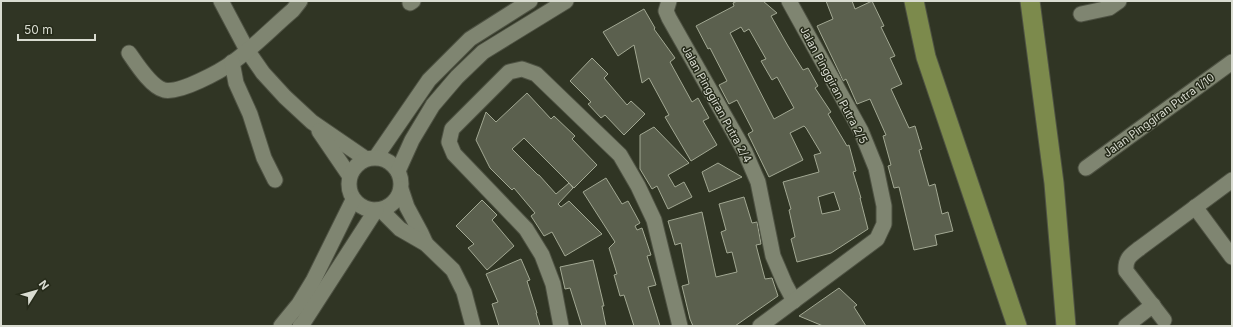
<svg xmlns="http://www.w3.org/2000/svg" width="1233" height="327" viewBox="0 0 1233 327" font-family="Inter,sans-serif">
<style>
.building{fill:#5b604e;stroke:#a2a893;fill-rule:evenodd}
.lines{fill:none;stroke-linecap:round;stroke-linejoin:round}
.minor-casing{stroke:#4e5243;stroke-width:17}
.major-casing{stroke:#4e5243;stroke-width:21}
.minor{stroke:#7f8571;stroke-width:15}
.major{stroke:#7c8a4c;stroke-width:19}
.labels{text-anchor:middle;stroke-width:3;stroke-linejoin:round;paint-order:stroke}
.street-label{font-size:11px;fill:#d9dcd1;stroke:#262b1a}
</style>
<rect width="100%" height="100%" fill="#303524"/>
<g class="building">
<path d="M737,1H763L777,13L771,16L788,46L803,70L808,68L818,86L815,88L831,112L828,114L847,146L849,145L856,171L853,172L861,198H860L868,229L831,253L797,262L791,239L795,237L789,210L791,209L783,182L819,172L814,155L821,153L806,128L804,126L790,133L803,160L769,177L748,134L753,131L737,100L729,104L719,85L727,81L710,48L708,49L696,26L734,6L733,3ZM741,27L744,32L749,29L766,59L761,61L772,80L777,77L794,108L774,119L730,33ZM834,192L840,210L822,214L818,197Z"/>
<polygon points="826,1 852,1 855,9 872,1 884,26 881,27 895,56 890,58 902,84 891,89 909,128 915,126 922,149 919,150 929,186 935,184 942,214 948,212 953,231 935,235 937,245 914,250 899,187 894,188 888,166 891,165 883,136 886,135 870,99 857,104 846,79 843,81 840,74 817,26 833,19"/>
<polygon points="644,9 655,28 654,29 675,58 670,62 692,102 698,98 709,118 703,121 717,145 691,161 665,117 669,115 649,78 642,83 634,45 618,56 603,32"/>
<polygon points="592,58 608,74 604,78 627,105 631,101 645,114 624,135 605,115 601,118 588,104 591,102 570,81"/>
<polygon points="527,93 551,119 554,116 575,136 572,139 597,165 574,188 524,138 512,149 538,175 539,175 556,194 569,183 573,188 558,204 561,207 569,201 602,234 565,256 552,232 544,236 531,216 535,213 514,188 512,190 490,168 476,140 486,112 496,122"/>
<polygon points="654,127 689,163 668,175 675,187 684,182 692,197 668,209 657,186 652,189 640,169 640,135"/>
<polygon points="718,163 742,177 709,192 702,172"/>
<polygon points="606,178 622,204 628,201 640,223 635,226 637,230 642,228 651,255 647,256 656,285 648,287 660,326 634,326 624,295 620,296 614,275 617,274 609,248 615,242 583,192"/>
<polygon points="744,197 752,223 757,222 761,244 756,245 765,279 772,278 778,296 735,326 693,326 690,319 682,286 689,284 681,243 675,245 668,221 702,212 716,277 737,272 732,252 727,253 721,232 726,230 719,204"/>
<polygon points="482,200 497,215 492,220 514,246 487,270 468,248 474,244 456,226"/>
<polygon points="521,259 530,280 527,281 537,313 536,313 540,326 499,326 492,304 498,302 486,274"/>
<polygon points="593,260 604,306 602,306 606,326 582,326 570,288 565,289 560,267"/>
<polygon points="839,288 857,305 854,307 866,326 823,326 799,316"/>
</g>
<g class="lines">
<defs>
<g id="minor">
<polyline points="221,1 247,50 263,73 285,97 312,122 366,159"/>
<polyline points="669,1 666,11 669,18 745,152 758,182 773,256 785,284 794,301"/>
<polyline points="410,3 413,1"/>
<polyline points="1081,14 1109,8 1119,1"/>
<path d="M129,53C136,63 151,87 164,90C179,94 221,71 233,62C254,47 273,27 293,10L300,1"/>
<polyline points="232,62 236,83 250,114 264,158 275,180"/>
<polyline points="319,131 349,175"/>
<polyline points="376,157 429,80 470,39 530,1"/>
<circle cx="375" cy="184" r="26"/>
<polyline points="1086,168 1232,62"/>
<polyline points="398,171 412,140 433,105 457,77 483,52 566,1"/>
<polyline points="401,189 407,207 421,233 426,244"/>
<polyline points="1195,207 1232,257"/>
<polyline points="381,210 400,229 426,244 453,270 464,292 473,326"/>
<path d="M1164,320L1126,271C1125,258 1131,255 1140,248L1232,180"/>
<polyline points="281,326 299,304 313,281 353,200"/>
<polyline points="300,326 303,323 376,210"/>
<polyline points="561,326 553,284 542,255 526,229 454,154 449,142 452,129 509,72 522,69 536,74 620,155 638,186 654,220 680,326"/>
<polyline points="760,326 877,239 884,224 884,206 876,168 861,131 789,1"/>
<polyline points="1126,326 1153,305"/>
</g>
<g id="major">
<polyline points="914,1 926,57 1017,326"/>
<polyline points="1030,1 1054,183 1066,326"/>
</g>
</defs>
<use href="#minor" class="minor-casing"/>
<use href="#major" class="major-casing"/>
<use href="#minor" class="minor"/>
<use href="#major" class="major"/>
</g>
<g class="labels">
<g class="street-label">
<text transform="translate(834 85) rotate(62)" y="4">Jalan Pinggiran Putra 2/5</text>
<text transform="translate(717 104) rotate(61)" y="4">Jalan Pinggiran Putra 2/4</text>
<text transform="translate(1159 115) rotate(-36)" y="4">Jalan Pinggiran Putra 1/10</text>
</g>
</g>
<rect width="1233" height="327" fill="none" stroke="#d9dcd1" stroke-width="4"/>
<g transform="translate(36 291) rotate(53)" stroke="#262b1a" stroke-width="3" paint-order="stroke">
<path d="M0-3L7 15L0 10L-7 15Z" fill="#d9dcd1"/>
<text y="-6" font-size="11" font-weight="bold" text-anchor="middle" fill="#d9dcd1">N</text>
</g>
<path d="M18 34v6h77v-6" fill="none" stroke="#d9dcd1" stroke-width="2"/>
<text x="24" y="34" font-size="12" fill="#d9dcd1" stroke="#262b1a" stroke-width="3" paint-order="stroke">50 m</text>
</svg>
